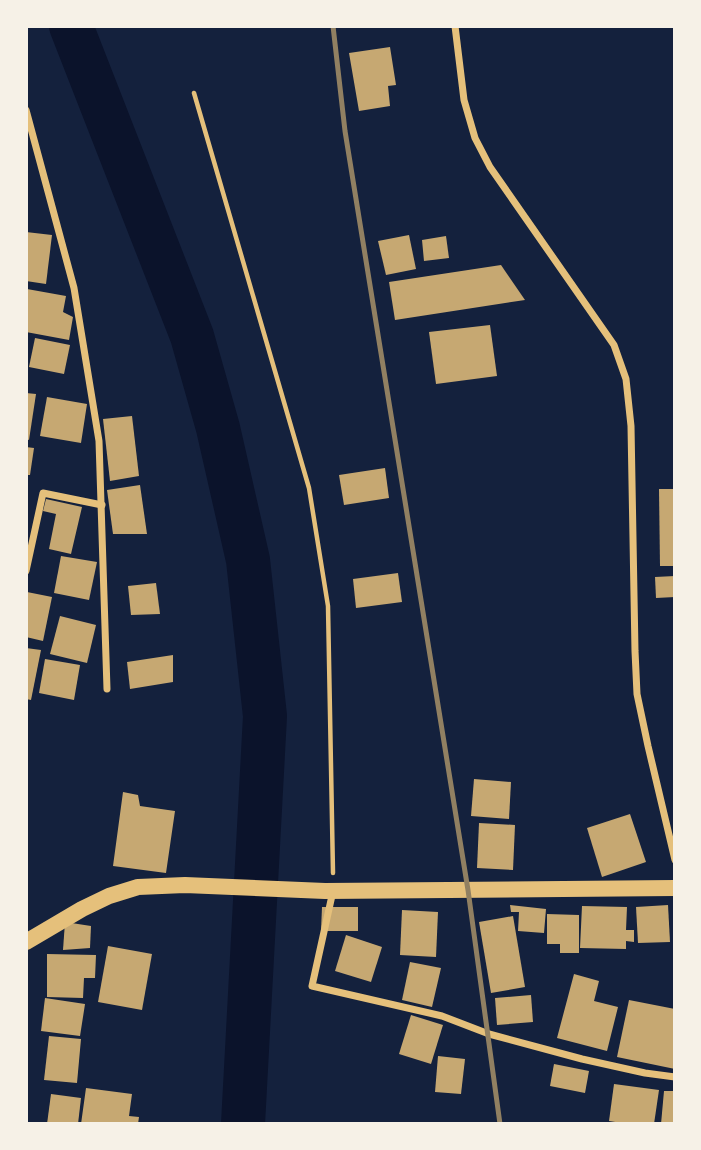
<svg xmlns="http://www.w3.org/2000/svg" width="701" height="1150" viewBox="0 0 701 1150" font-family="Cabin,sans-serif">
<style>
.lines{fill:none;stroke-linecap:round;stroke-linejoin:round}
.river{stroke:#0b132b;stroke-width:44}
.building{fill:#c6a872}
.path{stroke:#e5c07b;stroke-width:4.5}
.minor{stroke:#e5c07b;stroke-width:7}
.primary{stroke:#e5c07b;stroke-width:16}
.rail{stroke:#918062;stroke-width:5}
</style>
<rect width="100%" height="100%" fill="#14213d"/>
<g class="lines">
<polyline class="river" points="71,26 192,336 218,428 248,560 265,716 243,1124"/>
</g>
<g class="building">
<polygon points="390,47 396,85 388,86 390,106 359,111 349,53"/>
<polygon points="26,232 52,235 46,284 26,281"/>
<polygon points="409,235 416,269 386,275 378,241"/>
<polygon points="446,236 449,258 424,261 422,240"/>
<polygon points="501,265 525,300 395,320 389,282"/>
<polygon points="27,289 66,296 63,312 73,317 69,340 26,332"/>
<polygon points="490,325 497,376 436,384 429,332"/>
<polygon points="35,338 70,345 64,374 29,367"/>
<polygon points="26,393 36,394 29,440 26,439"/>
<polygon points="47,397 87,404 81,443 40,436"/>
<polygon points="132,416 139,476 110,481 103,419"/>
<polygon points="26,447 34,448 30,475 26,475"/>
<polygon points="385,468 389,498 344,505 339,475"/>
<polygon points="140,485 147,534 113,534 107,490"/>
<polygon points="659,489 675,489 675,566 660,566"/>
<polygon points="46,499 82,507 71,554 49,549 56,514 43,511"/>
<polygon points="61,556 97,562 89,600 54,593"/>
<polygon points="398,573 402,602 356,608 353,579"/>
<polygon points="675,576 675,597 656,598 655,577"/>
<polygon points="156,583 160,614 131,615 128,586"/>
<polygon points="27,592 52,597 43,641 26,637"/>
<polygon points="60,616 96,625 87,663 50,654"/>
<polygon points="26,648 41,650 31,700 26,699"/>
<polygon points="173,655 173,682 130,689 127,662"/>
<polygon points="45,659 80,665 74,700 39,693"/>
<polygon points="474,779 511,782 509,819 471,816"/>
<polygon points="123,792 138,795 140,806 175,811 166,873 113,866"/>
<polygon points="630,814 646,862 602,877 587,828"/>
<polygon points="479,823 515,825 513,870 477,868"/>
<polygon points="510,905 546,909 544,933 518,931 519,912 511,912"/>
<polygon points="668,905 670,942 638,943 636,907"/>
<polygon points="582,906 627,907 626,930 634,930 634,942 626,941 626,949 580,948"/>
<polygon points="322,907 358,907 358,931 321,931"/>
<polygon points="402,910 438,912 436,957 400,955"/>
<polygon points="547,914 579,915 579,953 560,953 560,944 547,944"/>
<polygon points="513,916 525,987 491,993 479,922"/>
<polygon points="65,922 91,926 90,948 63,950"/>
<polygon points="346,935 382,947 371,982 335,971"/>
<polygon points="108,946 152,954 142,1010 98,1002"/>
<polygon points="47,954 96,955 95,978 84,978 83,998 47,997"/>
<polygon points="410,962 441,968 432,1007 402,1000"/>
<polygon points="574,974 599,981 594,1001 618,1007 607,1051 557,1038"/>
<polygon points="531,995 533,1022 497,1025 495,998"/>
<polygon points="45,998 85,1004 80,1036 41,1031"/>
<polygon points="629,1000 675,1009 675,1069 617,1057"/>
<polygon points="411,1015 443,1025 431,1064 399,1054"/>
<polygon points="49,1036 81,1039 77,1083 44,1080"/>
<polygon points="438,1056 465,1059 461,1094 435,1092"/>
<polygon points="554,1064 589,1071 585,1093 550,1086"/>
<polygon points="614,1084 659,1090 654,1124 628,1124 609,1121"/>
<polygon points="86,1088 132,1094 129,1116 139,1117 138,1124 81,1124"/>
<polygon points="664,1091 675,1091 675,1124 661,1124"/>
<polygon points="51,1094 81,1098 78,1124 47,1124"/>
</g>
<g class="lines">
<polyline class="path" points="194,93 309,488 328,606 333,873"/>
<g class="minor">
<polyline points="455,26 464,100 475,138 490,167 614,345 626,379 631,426 635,651 637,694 648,746 675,860"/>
<polyline points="26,110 74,288 99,441 107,689"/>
<polyline points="26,571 43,493 102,505"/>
<polyline points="333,891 312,986 442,1016 489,1034 582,1059 645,1073 675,1077"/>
</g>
<polyline class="primary" points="26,942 82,909 109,896 138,887 185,885 325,891 675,888"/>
<polyline class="rail" points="333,26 345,131 468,890 500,1124"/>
</g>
<rect width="701" height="1150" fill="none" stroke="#f6f1e7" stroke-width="56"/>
</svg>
